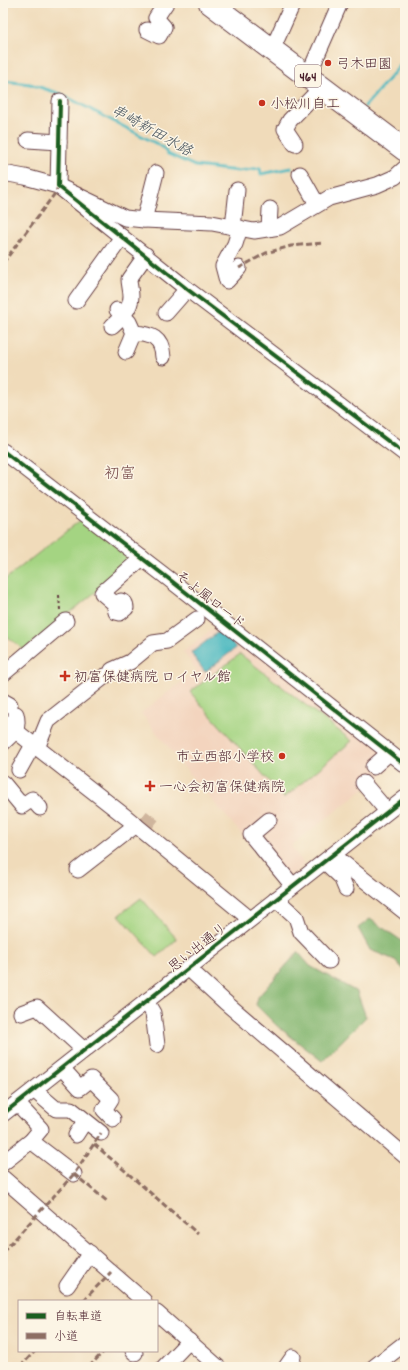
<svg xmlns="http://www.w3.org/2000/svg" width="408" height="1370" viewBox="0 0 408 1370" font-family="Dekko,'Klee One',sans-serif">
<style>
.built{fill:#f3d4be}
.green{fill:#a4d482;stroke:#777a56}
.forest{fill:#83b670;stroke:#666a4e}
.water{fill:#48b8c0;stroke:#496c76}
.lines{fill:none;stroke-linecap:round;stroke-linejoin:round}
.stream{stroke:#48b8c0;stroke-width:3}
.minor-tunnel{stroke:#cfb59d;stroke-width:15;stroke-dasharray:15 8;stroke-linecap:butt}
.minor-casing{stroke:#633b40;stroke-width:17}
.highway-casing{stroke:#633b40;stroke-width:24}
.path{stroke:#633b40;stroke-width:2;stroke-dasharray:3 3;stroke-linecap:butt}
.minor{stroke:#fff;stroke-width:15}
.highway{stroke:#fff;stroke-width:22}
.quiet{stroke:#8d6e63;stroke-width:3;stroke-dasharray:6 3;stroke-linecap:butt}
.cycleway-casing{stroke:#fcf5e5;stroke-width:6}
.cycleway{stroke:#1b5e20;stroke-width:4}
.poi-dot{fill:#c8321e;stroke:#fcf5e5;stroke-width:1.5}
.labels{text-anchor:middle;stroke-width:3;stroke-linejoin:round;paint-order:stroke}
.shield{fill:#fcf5e5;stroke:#7f5f63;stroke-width:1}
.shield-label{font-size:13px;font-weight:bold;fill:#4a1f2b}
.poi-label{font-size:14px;fill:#4a1f2b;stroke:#fcf5e5;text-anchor:start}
.street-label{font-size:14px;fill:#4a1f2b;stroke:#fcf5e5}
.water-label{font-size:15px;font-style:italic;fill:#49555f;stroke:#fcf5e5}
.quarter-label{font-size:16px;fill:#784c4c;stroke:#fcf5e5}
</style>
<rect width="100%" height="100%" fill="#fcf5e5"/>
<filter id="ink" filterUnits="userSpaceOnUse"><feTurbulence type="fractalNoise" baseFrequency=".025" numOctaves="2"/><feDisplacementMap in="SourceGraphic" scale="8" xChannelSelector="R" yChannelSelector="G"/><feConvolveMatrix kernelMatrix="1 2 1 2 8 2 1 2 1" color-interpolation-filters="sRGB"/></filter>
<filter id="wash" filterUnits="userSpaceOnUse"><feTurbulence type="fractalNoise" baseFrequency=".012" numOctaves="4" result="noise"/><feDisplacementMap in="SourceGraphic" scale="16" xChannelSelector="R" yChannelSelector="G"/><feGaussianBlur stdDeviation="0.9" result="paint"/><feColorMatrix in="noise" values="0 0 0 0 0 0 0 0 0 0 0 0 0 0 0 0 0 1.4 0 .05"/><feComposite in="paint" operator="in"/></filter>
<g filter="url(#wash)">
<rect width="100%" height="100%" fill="#f0dbba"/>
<polygon class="built" points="220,623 397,763 291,846 304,864 284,882 196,782 141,713 197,670 183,652"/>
<g class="green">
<polygon points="83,518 135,560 24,650 3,633 3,581"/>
<polygon points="240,654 352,741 284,798 190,692"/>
<polygon points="141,898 177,939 157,957 119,915"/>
</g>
<g class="forest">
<polygon points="370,919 405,943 405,971 395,960 370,950 358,928"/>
<polygon points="298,952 310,966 357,992 366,1017 322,1061 276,1025 256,1005 258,997"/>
</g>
<polygon class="water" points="222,629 236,648 205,672 191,653"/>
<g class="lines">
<g class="stream">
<polyline points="3,81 30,84 61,94 161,146 168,154 195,166 238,171 260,168 261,174 291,168"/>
<polyline points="365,106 405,60"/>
</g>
</g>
</g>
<g filter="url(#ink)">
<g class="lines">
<polyline class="minor-tunnel" points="142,817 156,828"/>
<defs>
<g id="minor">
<polyline points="147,30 159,36 164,27 156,18 166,3"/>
<polyline points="272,50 293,3"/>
<polyline points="308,76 340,3"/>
<polyline points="60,101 58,186 187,289 405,454"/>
<polyline points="28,140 59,142"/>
<polyline points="295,144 285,129 290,120 322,87"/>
<polyline points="3,173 25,177 58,186 125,218 144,220 212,223 254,231 280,227 329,198 377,185 395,177 405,168"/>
<polyline points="300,174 317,204"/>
<polyline points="144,220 156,173"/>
<polyline points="233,227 237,190"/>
<polyline points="269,229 270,209"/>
<polyline points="239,268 227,281 223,266 235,244 240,228"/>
<polyline points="76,301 122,237"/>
<path d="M117,310L129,322L134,333C151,334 162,338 163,357"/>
<polyline points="166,313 187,289"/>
<path d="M112,326C121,318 131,309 131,296C131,290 129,285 129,279L146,255"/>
<polyline points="126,352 134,333"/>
<polyline points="3,451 169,579 405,765"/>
<path d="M115,604L121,601C125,602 126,604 126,608L120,613L116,612L115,608V604L102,593L142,558"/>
<polyline points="112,670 130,662 153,643 167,641 197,619"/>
<polyline points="3,674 66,621"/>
<polyline points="3,701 10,705"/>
<polyline points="3,721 126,817 250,919"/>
<path d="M3,743C13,733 20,730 16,714"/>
<polyline points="37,748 48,721 105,676"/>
<polyline points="373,767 389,753"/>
<polyline points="19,770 33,745"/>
<polyline points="3,783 22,806 32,799 40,808"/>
<polyline points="363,783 387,811"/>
<polyline points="269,820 251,835 293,886"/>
<polyline points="333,855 405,912"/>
<polyline points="325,862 341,877 346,889"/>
<polyline points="78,870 136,825"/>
<polyline points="276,899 296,917 301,932 329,961"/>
<polyline points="188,968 225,1002 405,1156"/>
<polyline points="146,1001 153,1013 157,1045"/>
<polyline points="21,1013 37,1007 84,1050"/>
<polyline points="62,1068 80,1088 91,1079 111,1099 104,1110 113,1119"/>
<polyline points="34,1090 56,1109 71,1109 101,1133"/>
<polyline points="3,1114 405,798"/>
<polyline points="76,1135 85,1121"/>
<polyline points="31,1141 74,1174"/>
<polyline points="3,1163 31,1141 41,1129 17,1103"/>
<polyline points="3,1178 144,1301"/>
<polyline points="67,1286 90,1253"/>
<polyline points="157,1313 218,1367"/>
<polyline points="133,1351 135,1353"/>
<polyline points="164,1367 189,1341"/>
<polyline points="286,1367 293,1357"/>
<polyline points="374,1367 405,1343"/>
</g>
<polyline id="highway" points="210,3 405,150"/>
</defs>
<use href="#minor" class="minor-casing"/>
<use href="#highway" class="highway-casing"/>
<polyline class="path" points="59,595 60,610"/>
<use href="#minor" class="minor"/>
<use href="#highway" class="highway"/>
<g class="quiet">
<polyline points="3,263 56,192 58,186"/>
<polyline points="239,268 266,253 291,246 323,243"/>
<polyline points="94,1144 198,1234"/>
<polyline points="74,1174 108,1202"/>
<polyline points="3,1252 74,1174 101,1133"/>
<polyline points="83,1301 111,1272"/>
<polyline points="20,1367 35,1351"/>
<polyline points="89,1367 104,1351"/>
</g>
<defs>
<g id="cycleway">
<polyline points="60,101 58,186 187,289 405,454"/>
<polyline points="3,451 169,579 405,765"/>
<polyline points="3,1114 405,798"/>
</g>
</defs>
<use href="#cycleway" class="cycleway-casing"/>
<use href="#cycleway" class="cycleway"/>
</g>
</g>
<g class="poi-dot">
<circle cx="328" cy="63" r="4"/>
<circle cx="262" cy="103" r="4"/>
<path d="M63 670h4v4h4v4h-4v4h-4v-4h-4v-4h4z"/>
<circle cx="282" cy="756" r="4"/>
<path d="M148 780h4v4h4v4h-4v4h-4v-4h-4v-4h4z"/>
</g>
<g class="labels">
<rect class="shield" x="295" y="65" width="26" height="22" rx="3"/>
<g class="shield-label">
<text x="308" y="81">464</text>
</g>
<g class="poi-label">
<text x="336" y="68">弓木田園</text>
<text x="270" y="108">小松川自工</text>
<text x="74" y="681">初富保健病院 ロイヤル館</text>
<text x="274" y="761" text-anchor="end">市立西部小学校</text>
<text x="159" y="791">一心会初富保健病院</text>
</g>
<g class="street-label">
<text transform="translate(211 599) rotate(38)" y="5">そよ風ロード</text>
<text transform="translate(197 947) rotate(-38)" y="5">思い出通り</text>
</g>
<g class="water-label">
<text transform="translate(152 130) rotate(29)" y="5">串崎新田水路</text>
</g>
<g class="quarter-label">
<text x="120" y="478">初富</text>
</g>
</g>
<rect width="408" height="1370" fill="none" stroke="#fcf5e5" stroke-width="16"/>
<rect x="18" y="1300" width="140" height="52" fill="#fcf5e5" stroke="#b59f9b"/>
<rect x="26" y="1313" width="20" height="6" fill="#1b5e20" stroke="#b59f9b"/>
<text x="54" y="1320" font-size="12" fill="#4a1f2b">自転車道</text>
<rect x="26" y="1333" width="20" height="6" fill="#8d6e63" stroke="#b59f9b"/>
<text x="54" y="1340" font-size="12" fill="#4a1f2b">小道</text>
</svg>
